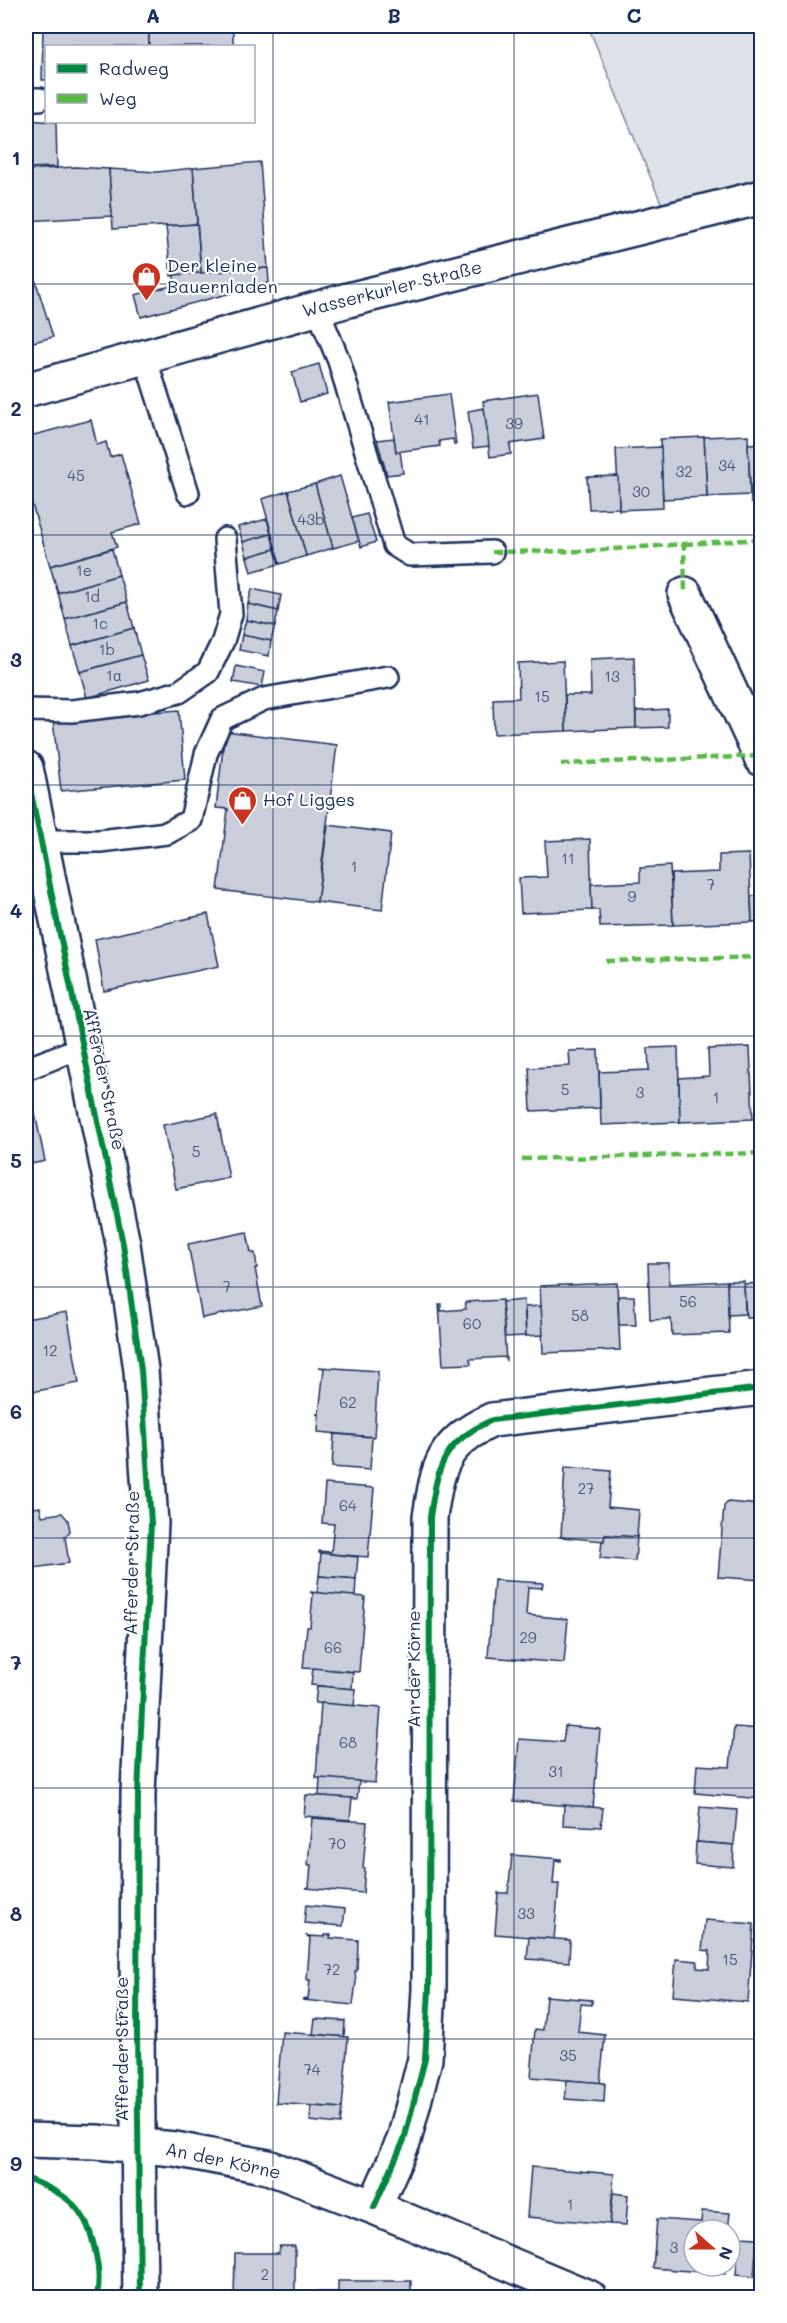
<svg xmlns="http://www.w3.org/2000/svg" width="787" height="2323" viewBox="0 0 787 2323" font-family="Mali,sans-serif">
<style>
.green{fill:#dee1e7;stroke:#7c88a2;stroke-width:1.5}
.building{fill:#caceda;stroke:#1b2f5e;stroke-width:1.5}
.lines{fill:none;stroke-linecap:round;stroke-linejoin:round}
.service-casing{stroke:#1b2f5e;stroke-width:26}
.minor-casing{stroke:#1b2f5e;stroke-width:38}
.tertiary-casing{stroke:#1b2f5e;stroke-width:38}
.secondary-casing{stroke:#1b2f5e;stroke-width:38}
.service{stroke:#fff;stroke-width:21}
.minor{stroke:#fff;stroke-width:33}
.tertiary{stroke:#fff;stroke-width:33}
.secondary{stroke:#fff;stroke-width:33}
.quiet{stroke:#58b947;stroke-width:4.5;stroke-dasharray:9 4.5;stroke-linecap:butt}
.cycleway-casing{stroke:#fff;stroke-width:10}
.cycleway{stroke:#00873e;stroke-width:6}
.grid{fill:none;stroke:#1b2f5e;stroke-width:1.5;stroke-opacity:0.55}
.labels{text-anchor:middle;stroke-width:4.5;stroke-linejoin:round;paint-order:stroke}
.number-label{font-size:15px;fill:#47577d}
.poi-label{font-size:18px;fill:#1b2f5e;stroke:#fff;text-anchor:start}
.street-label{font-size:18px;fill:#1b2f5e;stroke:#fff}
.neatline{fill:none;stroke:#1b2f5e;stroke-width:2}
.grid-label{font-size:20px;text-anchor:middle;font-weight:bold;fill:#1b2f5e}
</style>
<rect width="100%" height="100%" fill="#fff"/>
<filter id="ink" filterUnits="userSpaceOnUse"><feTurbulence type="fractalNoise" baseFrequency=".0167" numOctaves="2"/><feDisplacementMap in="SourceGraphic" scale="12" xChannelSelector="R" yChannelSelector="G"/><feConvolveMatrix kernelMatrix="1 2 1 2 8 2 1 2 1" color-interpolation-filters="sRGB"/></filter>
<g filter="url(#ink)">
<polygon class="green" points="588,26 761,26 761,178 662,205"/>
<g class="building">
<polygon points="43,26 149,26 149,46 46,46 46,80 42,80"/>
<rect x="149" y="26" width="84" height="20"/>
<polygon points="26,120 56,122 57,167 26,168"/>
<polygon points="260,162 268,268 201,273 193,168"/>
<polygon points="75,167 109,169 112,216 26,221 26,170"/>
<polygon points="193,168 197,224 113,229 109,169 157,172"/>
<polygon points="197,224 201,273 171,276 166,226"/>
<polygon points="268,268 269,283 141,317 135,295 175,285 174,275"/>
<polygon points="36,282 53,337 26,344 26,285"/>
<polygon points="319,364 327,394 300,402 292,372"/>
<polygon points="538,393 544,439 510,444 511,454 490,457 483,401"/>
<polygon points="449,394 456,444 454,444 453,439 439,441 440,446 396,452 389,402"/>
<polygon points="484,408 489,446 473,448 468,411"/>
<polygon points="91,420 97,445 106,442 110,457 121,454 141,524 112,532 117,547 50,566 32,504 28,506 26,495 26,437"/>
<polygon points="748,435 750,495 707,497 704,437"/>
<polygon points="704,437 707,497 663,499 660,439"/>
<polygon points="394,438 396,452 400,451 403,473 387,475 377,440"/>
<polygon points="762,443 762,503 751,503 748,444"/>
<polygon points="661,447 663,508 619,510 616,449"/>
<polygon points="340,476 359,541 333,548 315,484"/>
<polygon points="618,476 619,508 589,509 587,477"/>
<polygon points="315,484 333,548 306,556 288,491"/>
<polygon points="288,491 306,556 280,564 262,499"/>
<polygon points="367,514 376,542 361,547 352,518"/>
<polygon points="267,519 271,534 243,542 238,527"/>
<polygon points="271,534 275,549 247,557 243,542"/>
<polygon points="112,549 119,575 58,593 50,566"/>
<polygon points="275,549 279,564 251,572 247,557"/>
<polygon points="119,575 127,602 65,619 58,593"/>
<polygon points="252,589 281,595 278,611 248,604"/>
<polygon points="127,602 134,628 72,646 65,619"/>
<polygon points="248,604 278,611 275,626 246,620"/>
<polygon points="246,620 275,626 271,641 242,635"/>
<polygon points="134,628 141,655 80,672 72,646"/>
<polygon points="242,635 271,641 269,656 239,650"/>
<polygon points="141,655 149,680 87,698 80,672"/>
<polygon points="634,657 636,728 566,731 565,695 591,695 590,659"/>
<polygon points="563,661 566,731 494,734 493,699 519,698 518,663"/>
<polygon points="236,666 265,672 262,687 233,682"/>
<polygon points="668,709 668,727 636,728 636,711"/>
<polygon points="179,710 185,780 61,791 53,720"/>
<polygon points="225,731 337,745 317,902 218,890 228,809 216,808"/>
<polygon points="328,825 391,833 382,910 317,902"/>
<polygon points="590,839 592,910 521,913 519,878 547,877 545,841"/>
<polygon points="749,854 752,922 673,925 671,874 719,872 719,855"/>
<polygon points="670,866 673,925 600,927 599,910 592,910 591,884 640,882 640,868"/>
<polygon points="762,895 762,921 752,922 751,896"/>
<polygon points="208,914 219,966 104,991 95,939"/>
<polygon points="678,1047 680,1122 601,1125 599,1072 649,1070 648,1048"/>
<polygon points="750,1047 753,1119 680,1122 679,1078 709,1076 708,1049"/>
<polygon points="598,1050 600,1108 531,1111 529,1068 570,1066 569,1051"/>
<polygon points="33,1104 45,1161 26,1165 26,1105"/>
<polygon points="217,1114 229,1178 176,1189 163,1125"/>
<polygon points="247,1232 251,1253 255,1253 257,1268 255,1268 262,1306 202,1318 188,1244"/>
<polygon points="648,1263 669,1263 669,1284 727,1281 729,1333 672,1335 671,1319 650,1320"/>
<polygon points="727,1281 744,1281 745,1314 728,1315"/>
<polygon points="617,1283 620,1350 543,1353 540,1286"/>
<polygon points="762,1283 762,1318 746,1318 744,1284"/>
<polygon points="618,1296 634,1296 636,1325 619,1325"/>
<polygon points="502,1300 506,1361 505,1357 470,1359 471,1364 443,1365 439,1304 441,1304 441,1311 466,1309 465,1302"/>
<polygon points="524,1300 526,1336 505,1337 502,1302"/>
<polygon points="541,1306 543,1335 526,1336 525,1307"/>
<polygon points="67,1312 79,1383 26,1393 26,1319"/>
<polygon points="319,1367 378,1371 374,1437 318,1432 319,1415 316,1414 319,1414 324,1368"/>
<polygon points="334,1434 372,1437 370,1470 332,1467"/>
<polygon points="565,1467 611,1471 608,1507 639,1510 637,1537 605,1535 604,1541 560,1537 561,1536"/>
<polygon points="325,1484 374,1488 368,1557 319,1553 319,1551 331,1552 334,1524 322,1523"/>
<polygon points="728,1502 762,1505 762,1580 718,1577 724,1506"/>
<polygon points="40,1507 42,1516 62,1513 68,1520 70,1531 65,1537 69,1563 26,1569 26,1509"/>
<polygon points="605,1535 637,1537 635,1561 600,1558 602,1541 604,1541"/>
<polygon points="321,1553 358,1557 356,1579 319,1576"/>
<polygon points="319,1576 356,1579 355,1597 317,1593"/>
<polygon points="494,1580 543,1583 542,1588 528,1587 526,1615 568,1619 564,1663 488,1657"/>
<polygon points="310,1592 365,1597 359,1672 303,1668 307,1627 310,1627 313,1594"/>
<polygon points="313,1668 353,1672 352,1689 311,1685"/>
<polygon points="317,1686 356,1689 354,1706 315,1703"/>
<polygon points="321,1703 381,1708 375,1783 316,1778"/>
<polygon points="565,1726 600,1729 593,1808 514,1801 519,1739 563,1742"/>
<polygon points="734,1727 762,1729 762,1799 695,1793 697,1765 730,1767"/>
<polygon points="320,1778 359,1781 357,1799 319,1796"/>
<polygon points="306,1795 352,1798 350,1820 304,1816"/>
<polygon points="564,1805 603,1808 601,1827 563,1825"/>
<polygon points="700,1807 737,1810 734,1845 697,1842"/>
<polygon points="312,1818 367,1822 363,1868 365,1868 363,1893 306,1888 309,1887 311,1865 308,1865"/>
<polygon points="696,1842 734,1845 733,1867 695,1864"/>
<polygon points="512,1855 561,1859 561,1861 555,1860 553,1884 559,1884 554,1939 495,1934 498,1893 508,1893"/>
<polygon points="306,1905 345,1909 343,1926 304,1923"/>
<polygon points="705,1920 754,1924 748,2002 673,1996 676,1959 697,1961 697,1968 709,1969 710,1951 702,1950"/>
<polygon points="325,1935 331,1935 330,1938 358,1940 357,1971 355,1971 356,1982 353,2005 302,2000 308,1999 310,1980 307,1980 310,1938 307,1936 325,1937"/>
<polygon points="529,1937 570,1940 569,1962 527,1959"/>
<polygon points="546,1996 592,2000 592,2005 581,2004 578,2032 605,2035 600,2083 531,2077 535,2029 543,2030"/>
<polygon points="315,2019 345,2021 344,2037 313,2034"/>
<polygon points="282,2032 348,2037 342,2108 276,2103"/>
<polygon points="567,2080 605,2083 604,2102 565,2099"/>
<polygon points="311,2106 342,2108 340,2124 310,2121"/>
<polygon points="531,2167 614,2174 610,2224 527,2217"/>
<polygon points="613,2193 628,2195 626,2225 610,2224"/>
<polygon points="702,2211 730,2213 728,2230 694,2230 694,2266 725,2266 725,2274 653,2268 657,2219 701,2222"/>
<polygon points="739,2237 757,2238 754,2277 736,2275"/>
<polygon points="279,2246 295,2246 295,2298 234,2298 235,2253 279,2253"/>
<rect x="338" y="2281" width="73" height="17"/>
<rect x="303" y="2292" width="17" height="6"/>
<rect x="320" y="2292" width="18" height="6"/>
</g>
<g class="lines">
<defs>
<g id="service">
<polyline points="26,99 40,99"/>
<polyline points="317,308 339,361 394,545 410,555 492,552"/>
<polyline points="145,357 188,493"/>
<polyline points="26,710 72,711 139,703 179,692 208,672 223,641 231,614 225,539"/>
<polyline points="39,841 100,841 167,833 191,820 206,754 222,719 264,699 388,677"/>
<polyline points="26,1069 82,1047"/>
</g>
<g id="minor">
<polyline points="685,594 762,759"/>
<polyline points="26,2140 96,2142 175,2149 268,2167 374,2207 590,2298"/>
<path d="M374,2207L404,2140L425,2059L429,1989L430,1517C438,1465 442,1443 492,1420L762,1388"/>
</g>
<polyline id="tertiary" points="26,768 123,1244 141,1370 151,1523 138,1793 137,2032 140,2298"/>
<polyline id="secondary" points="26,390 348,300 762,197"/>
</defs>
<use href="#service" class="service-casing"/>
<use href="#minor" class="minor-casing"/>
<use href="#tertiary" class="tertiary-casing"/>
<use href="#secondary" class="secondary-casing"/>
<use href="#service" class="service"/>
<use href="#minor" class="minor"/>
<use href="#tertiary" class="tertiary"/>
<use href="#secondary" class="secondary"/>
<g class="quiet">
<polyline points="684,544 762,539"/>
<polyline points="492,552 586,551 684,544 685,594"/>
<polyline points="752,741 762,740"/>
<polyline points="561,764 760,756"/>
<polyline points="606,961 762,957"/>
<polyline points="522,1159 762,1153"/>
</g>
<defs>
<g id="cycleway">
<polyline points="26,768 123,1244 141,1370 151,1523 138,1793 137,2032 140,2298"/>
<path d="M26,2178C69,2195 88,2208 96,2256C99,2268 100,2286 96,2298"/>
<path d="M374,2207L404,2140L425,2059L429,1989L430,1517C438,1465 442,1443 492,1420L762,1388"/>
</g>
</defs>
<use href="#cycleway" class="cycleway-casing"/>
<use href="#cycleway" class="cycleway"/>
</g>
</g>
<path class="grid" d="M273,26V2298M514,26V2298M26,284H762M26,535H762M26,785H762M26,1036H762M26,1287H762M26,1538H762M26,1788H762M26,2039H762"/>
<defs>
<symbol id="shop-pin" viewBox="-11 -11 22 30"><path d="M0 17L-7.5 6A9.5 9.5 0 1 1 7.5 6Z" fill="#c8321e" stroke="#fff"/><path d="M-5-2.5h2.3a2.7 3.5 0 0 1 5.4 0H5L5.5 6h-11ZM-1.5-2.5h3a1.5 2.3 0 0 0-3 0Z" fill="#fff"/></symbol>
</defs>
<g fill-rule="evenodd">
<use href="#shop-pin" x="130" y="260" width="33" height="45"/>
<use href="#shop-pin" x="226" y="784" width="33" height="45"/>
</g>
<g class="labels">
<g class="number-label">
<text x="422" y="425">41</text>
<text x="514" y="429">39</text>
<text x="727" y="471">34</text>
<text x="684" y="477">32</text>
<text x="76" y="481">45</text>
<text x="641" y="497">30</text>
<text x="311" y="525">43b</text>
<text x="84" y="576">1e</text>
<text x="92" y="602">1d</text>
<text x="100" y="629">1c</text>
<text x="107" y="655">1b</text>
<text x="114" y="681">1a</text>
<text x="612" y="682">13</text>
<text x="542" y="702">15</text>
<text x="568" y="864">11</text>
<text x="354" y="872">1</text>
<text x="711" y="890">7</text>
<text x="632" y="902">9</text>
<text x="565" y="1095">5</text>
<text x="640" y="1098">3</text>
<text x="716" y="1103">1</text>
<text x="196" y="1157">5</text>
<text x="227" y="1292">7</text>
<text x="688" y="1307">56</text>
<text x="580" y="1321">58</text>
<text x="472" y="1329">60</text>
<text x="50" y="1356">12</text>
<text x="348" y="1408">62</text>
<text x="586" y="1494">27</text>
<text x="348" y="1511">64</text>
<text x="528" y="1643">29</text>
<text x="333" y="1653">66</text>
<text x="348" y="1748">68</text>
<text x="556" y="1777">31</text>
<text x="337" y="1849">70</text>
<text x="526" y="1919">33</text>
<text x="730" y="1965">15</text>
<text x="332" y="1975">72</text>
<text x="568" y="2061">35</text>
<text x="312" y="2075">74</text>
<text x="570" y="2210">1</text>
<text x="674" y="2253">3</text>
<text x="265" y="2280">2</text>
</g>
<g class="poi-label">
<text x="167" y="272">Der kleine<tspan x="167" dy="21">Bauernladen</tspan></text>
<text x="263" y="806">Hof Ligges</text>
</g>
<g class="street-label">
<text transform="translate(392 289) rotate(-14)" y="6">Wasserkurler Straße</text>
<text transform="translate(104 1079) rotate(78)" y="6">Afferder Straße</text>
<text transform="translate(132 1563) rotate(-89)" y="6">Afferder Straße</text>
<text transform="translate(414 1669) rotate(-90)" y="6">An der Körne</text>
<text transform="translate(122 2049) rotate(-90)" y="6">Afferder Straße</text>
<text transform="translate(223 2161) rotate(12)" y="6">An der Körne</text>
</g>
</g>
<rect width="787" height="2323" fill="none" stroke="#fff" stroke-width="66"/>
<rect x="45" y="45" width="210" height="78" fill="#ffffff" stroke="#a4acbf" stroke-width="1.5"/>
<rect x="57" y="64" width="30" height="9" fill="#00873e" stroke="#a4acbf" stroke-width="1.5"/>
<text x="99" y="75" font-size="18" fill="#1b2f5e">Radweg</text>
<rect x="57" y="94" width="30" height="9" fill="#58b947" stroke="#a4acbf" stroke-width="1.5"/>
<text x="99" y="105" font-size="18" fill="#1b2f5e">Weg</text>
<g transform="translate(712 2248) rotate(111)"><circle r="28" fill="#ffffff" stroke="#a4acbf" stroke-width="1.5"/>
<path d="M0-4.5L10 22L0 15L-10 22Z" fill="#c8321e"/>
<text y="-9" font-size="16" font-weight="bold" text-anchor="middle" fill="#1b2f5e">N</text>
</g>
<rect x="33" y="33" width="721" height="2257" class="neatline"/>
<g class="grid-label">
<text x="153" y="23">A</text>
<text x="394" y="23">B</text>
<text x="634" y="23">C</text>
<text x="16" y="165">1</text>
<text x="16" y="416">2</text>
<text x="16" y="667">3</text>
<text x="16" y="918">4</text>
<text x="16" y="1168">5</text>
<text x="16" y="1419">6</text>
<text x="16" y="1670">7</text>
<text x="16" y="1921">8</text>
<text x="16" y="2171">9</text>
</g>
</svg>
